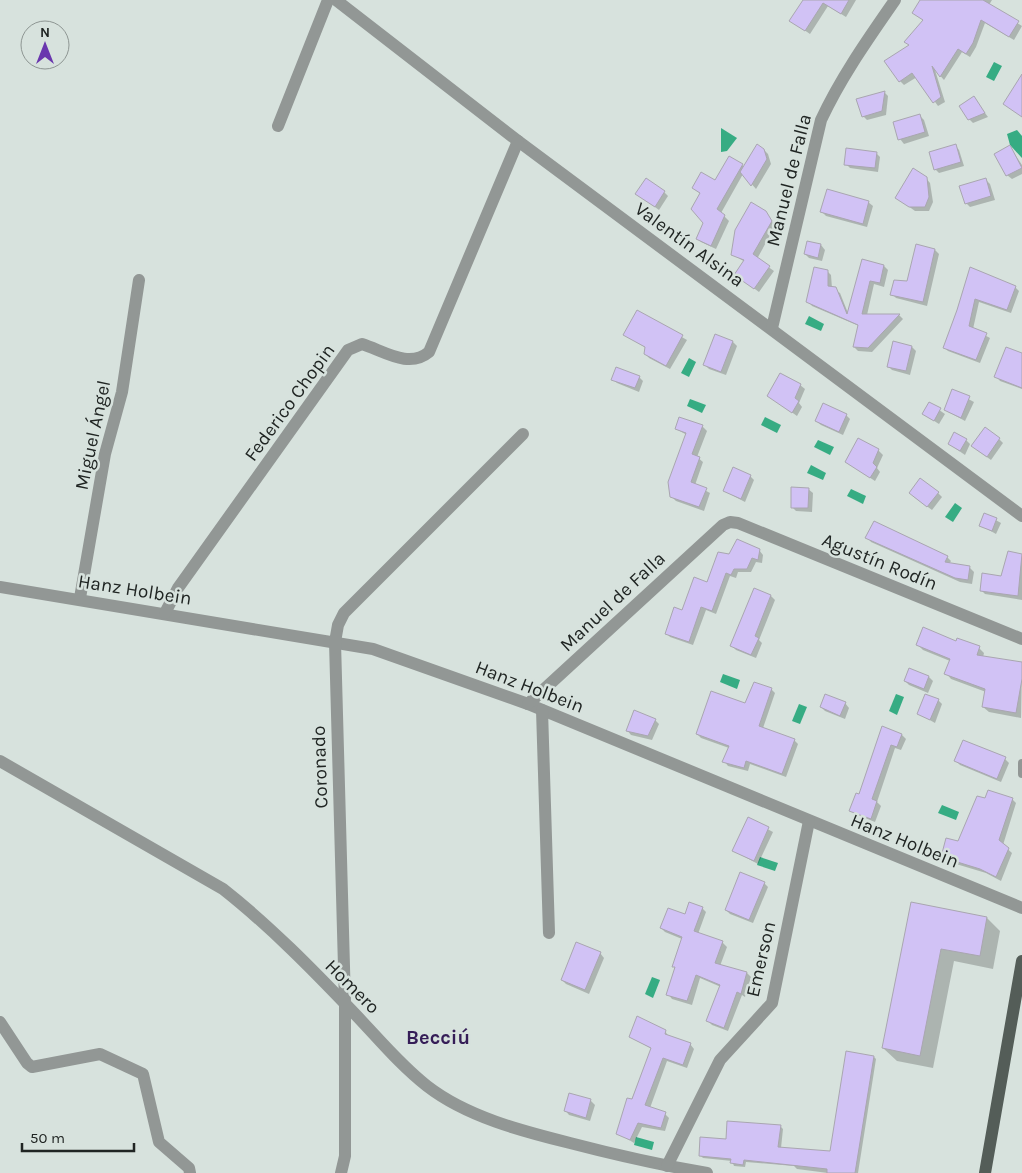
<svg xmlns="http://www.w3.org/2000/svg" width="1022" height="1173" viewBox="0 0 1022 1173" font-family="Karla,sans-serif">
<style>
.water{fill:#36ac83}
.shadow{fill:#0003}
.building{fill:#d1c2f5;stroke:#a9a6b0}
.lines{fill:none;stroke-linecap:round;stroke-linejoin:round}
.service{stroke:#929795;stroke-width:8}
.minor{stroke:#929795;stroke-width:12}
.primary{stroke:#545d58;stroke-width:12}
.labels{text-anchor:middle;stroke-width:5;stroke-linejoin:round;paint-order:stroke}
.street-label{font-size:19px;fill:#202523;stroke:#d7e2dd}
.neighbourhood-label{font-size:20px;font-weight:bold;fill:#351d57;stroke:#d7e2dd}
</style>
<rect width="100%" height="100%" fill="#d7e2dd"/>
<g class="water">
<polygon points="994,62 1002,66 994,81 986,77"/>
<polygon points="721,128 737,138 727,151 721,152"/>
<polygon points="1017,130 1022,136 1022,158 1010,145 1007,134"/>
<polygon points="809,316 824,324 821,331 805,324"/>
<polygon points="689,358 696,362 689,377 681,373"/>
<polygon points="690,399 706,405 702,413 687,406"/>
<polygon points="765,417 781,425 777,433 761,425"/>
<polygon points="818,440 834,447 830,455 814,447"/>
<polygon points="811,465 826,473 823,480 807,473"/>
<polygon points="851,489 866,496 863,504 847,496"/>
<polygon points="955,503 962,508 953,522 945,517"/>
<polygon points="723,674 740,680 737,689 720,682"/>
<polygon points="896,694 904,697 897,715 889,711"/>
<polygon points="799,704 807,707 800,724 792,721"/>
<polygon points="942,805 959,812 956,820 938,813"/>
<polygon points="760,857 778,863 775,871 757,865"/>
<polygon points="652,977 660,980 653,998 645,994"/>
<polygon points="636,1137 654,1142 652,1150 634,1145"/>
</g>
<g class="shadow">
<polygon points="804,0 856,0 846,17 828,6 810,34 791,21"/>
<polygon points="922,0 992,0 989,5 1022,26 1014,40 985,23 976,47 970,57 962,52 944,80 935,70 945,102 938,106 917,77 904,85 900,81 910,46 924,21 913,12"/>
<polygon points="884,92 888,96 886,115 867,120 863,116"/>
<polygon points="974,98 988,117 973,123 969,119"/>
<polygon points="920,116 924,120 929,136 904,144 900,139"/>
<polygon points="955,145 959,150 964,166 939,173 935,169"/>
<polygon points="1010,147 1022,165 1022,174 1012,179 1007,175"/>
<polygon points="764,150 768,154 771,164 756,189 743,174 721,213 729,221 716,249 701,242 697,238 704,223 701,194 693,188 715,182 729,157 745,167"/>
<polygon points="876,153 880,157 878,172 850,168 846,164"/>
<polygon points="926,178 930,183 933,202 929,211 915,211 897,198"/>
<polygon points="986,180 990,184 995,200 970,207 966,203"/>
<polygon points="664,192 668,196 659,210 637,194"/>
<polygon points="868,202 873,206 867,227 826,216 822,212"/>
<polygon points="765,212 775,226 757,259 774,271 759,292 736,275 745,262 732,254"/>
<polygon points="821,245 825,250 822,261 809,258 805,254"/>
<polygon points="935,250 939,254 927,306 896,298 892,294 908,282"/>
<polygon points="863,261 884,266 888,270 884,287 874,284 867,315 899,315 903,319 872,352 858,351 854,347 859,326 812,306 808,301 827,271 831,275 832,288 840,293 848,313"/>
<polygon points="971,268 1015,287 1019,291 1011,313 979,302 973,329 990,338 980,363 948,351 944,347 958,311"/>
<polygon points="638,312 687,340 670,369 649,358 645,353 646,348 625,335"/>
<polygon points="716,336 733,342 737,346 726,375 709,369 705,365"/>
<polygon points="912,347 916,351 910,375 892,370 888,366"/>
<polygon points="1022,355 1022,389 1000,381 996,376"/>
<polygon points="639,377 643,381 639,392 617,383 613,379"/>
<polygon points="800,385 805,389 799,403 802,407 797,416 769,396"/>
<polygon points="953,391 974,402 965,421 945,410"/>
<polygon points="929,403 945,414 939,424 923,414"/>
<polygon points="846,415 850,419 843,435 821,425 816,421"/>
<polygon points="680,418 703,427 707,431 697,457 703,462 695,485 710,493 704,511 676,501 671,496 687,435 676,429"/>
<polygon points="999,439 1003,443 991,460 977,450"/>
<polygon points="966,440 970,444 965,455 949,444"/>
<polygon points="878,450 883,455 877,468 880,472 875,481 846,462"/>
<polygon points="750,476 754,480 745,502 724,491"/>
<polygon points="808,489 813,493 812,512 796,511 792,507"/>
<polygon points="938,493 942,497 932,510 914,497"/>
<polygon points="985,514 1001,523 996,534 980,525"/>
<polygon points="867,537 947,557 951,561 949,564 970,568 974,572 972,584 960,582 871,542"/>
<polygon points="759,550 763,555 762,563 756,562 751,572 738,572 736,578 730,576 716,614 706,610 693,645 670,637 666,633 730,555"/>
<polygon points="1009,552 1022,555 1022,600 985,594 981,590 1002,577"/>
<polygon points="771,596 775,600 759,640 762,643 756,658 736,650 732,646"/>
<polygon points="957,642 979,648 984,653 983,657 1022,664 1021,718 989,712 983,707 986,692 951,679 946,673 950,661 923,650 917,644"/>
<polygon points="910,670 929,677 933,681 928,693 909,685 905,681"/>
<polygon points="771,689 775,693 763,728 794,740 798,744 786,777 750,764 748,771 728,766 724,761 729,748 701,738 697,734"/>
<polygon points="938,700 942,704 935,723 919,714"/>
<polygon points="845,703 849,708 845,719 825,711 821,707"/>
<polygon points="655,720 659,724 652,740 631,735 627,730"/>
<polygon points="883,727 902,735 906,739 901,750 895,748 877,802 881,806 875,822 855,814 850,810 859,796"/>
<polygon points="1005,759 1009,763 1001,782 960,765 956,761"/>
<polygon points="1012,799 1016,803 1003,845 1012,853 1001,881 986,873 946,861 942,857 959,843 986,800"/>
<polygon points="748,819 773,832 758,864 734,851"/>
<polygon points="764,883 768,887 753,923 730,914 726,910"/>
<polygon points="912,903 987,918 1000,931 993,969 954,961 933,1068 897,1061 883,1048"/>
<polygon points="702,908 706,912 698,934 722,942 727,947 720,966 747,973 751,977 745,997 742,995 728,1031 712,1025 708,1021 721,987 700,978 692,1005 672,999 668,994 682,939 665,932 661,928"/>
<polygon points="600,953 604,958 589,994 566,984 562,980"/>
<polygon points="665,1031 669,1037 690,1044 694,1049 687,1068 667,1061 650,1108 665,1114 669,1118 665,1131 642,1127 634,1143 618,1133 652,1049 630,1037"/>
<polygon points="874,1057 876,1059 858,1173 828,1173 797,1169 794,1166 746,1162 745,1167 734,1166 732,1161 703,1158 700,1155 727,1140 780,1126 783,1129 781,1148 831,1152"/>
<polygon points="570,1094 591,1101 595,1105 590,1121 569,1115 565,1110"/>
</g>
<g class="building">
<polygon points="803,0 849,0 841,14 823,3 805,31 789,21"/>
<polygon points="920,0 983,0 1019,21 1009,37 981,20 973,43 966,54 958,49 940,77 932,66 941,97 933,103 912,73 899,82 884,61 909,45 904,42 923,20 912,13"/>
<polygon points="1022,74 1022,117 1003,104"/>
<polygon points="885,91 882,111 862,117 856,99"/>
<polygon points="974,96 985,113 968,120 959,106"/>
<polygon points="920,114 925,132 898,140 893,122"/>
<polygon points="757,144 764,149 767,159 751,186 740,172"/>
<polygon points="956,144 961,162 934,170 929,152"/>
<polygon points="1010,145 1022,168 1006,176 994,154"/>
<polygon points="846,148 877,152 875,168 844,165"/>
<polygon points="729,156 743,164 717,209 725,215 711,246 696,239 703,223 691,209 700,193 692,188 701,172 715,180"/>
<polygon points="913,168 927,177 929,197 925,207 909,207 895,198"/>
<polygon points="646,178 665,191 655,207 635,194"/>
<polygon points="986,178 991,196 965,204 959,186"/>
<polygon points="827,189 869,201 863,224 820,212"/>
<polygon points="751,202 766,211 772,221 753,254 770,266 754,289 734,275 744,260 731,255 735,230"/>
<polygon points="807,241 821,244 818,258 804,254"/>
<polygon points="916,244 935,249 923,302 890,295 894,280 907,281"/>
<polygon points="862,259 884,265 880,283 870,281 862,314 900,314 868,348 853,347 858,325 806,302 814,267 828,270 828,286 836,287 847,314"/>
<polygon points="970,267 1016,286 1007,310 975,299 969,326 987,333 976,360 943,348 957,310"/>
<polygon points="637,310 683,335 666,366 644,354 645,347 623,335"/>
<polygon points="715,334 733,341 721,372 703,365"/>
<polygon points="893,341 912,346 906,371 887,367"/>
<polygon points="1006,347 1022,353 1022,388 994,377"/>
<polygon points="616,367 640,376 635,388 611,380"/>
<polygon points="780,373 801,384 795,398 799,401 792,413 767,396"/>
<polygon points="952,389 970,396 961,418 944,410"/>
<polygon points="929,402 941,408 934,421 922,414"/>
<polygon points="823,403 847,414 839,432 815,421"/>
<polygon points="679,417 703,425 692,454 700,457 691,482 707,488 699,507 670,497 668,482 686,433 675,429"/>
<polygon points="985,427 1000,438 987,457 971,446"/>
<polygon points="954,432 967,439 960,451 948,444"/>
<polygon points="858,438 879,449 873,463 877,467 870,478 845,462"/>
<polygon points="733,467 751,475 741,499 723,491"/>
<polygon points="920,478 939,492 927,507 909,493"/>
<polygon points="791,487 809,488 808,508 791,508"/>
<polygon points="984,513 997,518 992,531 979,526"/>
<polygon points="874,521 948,556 945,562 970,566 968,580 955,578 865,538"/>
<polygon points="737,539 760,549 758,560 752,558 747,569 734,569 731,575 726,573 712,611 701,607 689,642 665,634 674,607 682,610 694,577 707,582 718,552 729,554"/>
<polygon points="1008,551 1022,554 1018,596 980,591 982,573 1001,576"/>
<polygon points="754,588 771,595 755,636 759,638 751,655 730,646"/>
<polygon points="923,627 956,641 957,638 980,646 977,655 1022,662 1022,679 1016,713 982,707 985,689 944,674 950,659 916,645"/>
<polygon points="909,668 929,676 924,689 904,681"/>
<polygon points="754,682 772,688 759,726 795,739 782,774 746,761 744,768 722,762 729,746 696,734 711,691 745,703"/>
<polygon points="825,694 846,702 840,716 820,707"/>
<polygon points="925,694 939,699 930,720 917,714"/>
<polygon points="634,710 656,719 648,736 626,731"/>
<polygon points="882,726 902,734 897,747 891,745 872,799 877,801 871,819 849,811 856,793 859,794"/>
<polygon points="963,740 1006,757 997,779 954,761"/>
<polygon points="988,790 1013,798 999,840 1009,848 996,877 980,869 941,857 946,838 958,841 977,796 985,798"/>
<polygon points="748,817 769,827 754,861 732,851"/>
<polygon points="740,872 765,882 749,920 725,910"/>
<polygon points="689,902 703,907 694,931 723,941 715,963 747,972 741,994 737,992 724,1028 706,1021 720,985 696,975 687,1001 666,995 675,967 672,967 682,937 660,928 668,908 685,914"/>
<polygon points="911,902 987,917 980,956 941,949 920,1056 882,1048"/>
<polygon points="576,942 601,952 585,990 561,980"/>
<polygon points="637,1016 666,1030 665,1034 691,1043 683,1065 663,1058 645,1105 666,1112 661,1128 638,1123 630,1140 616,1134 627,1098 632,1099 651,1048 629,1037"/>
<polygon points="846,1051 874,1056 855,1173 827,1173 827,1169 744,1160 743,1165 730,1163 731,1159 699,1156 700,1137 726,1139 727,1121 781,1125 778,1147 830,1151"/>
<polygon points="569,1093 591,1099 586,1118 564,1111"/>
</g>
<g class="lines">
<polyline class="service" points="1022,763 1022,774"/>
<g class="minor">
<polyline points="336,0 518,141 1022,516"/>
<polyline points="278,126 328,0"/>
<path d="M772,328L821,120C841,77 868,39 895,0"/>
<polyline points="0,587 373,649 528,704 1022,908"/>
<polyline points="80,598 105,454 122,392 139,280"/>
<path d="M165,613L178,588L348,350L362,344C384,351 409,369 429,352L518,141"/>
<polyline points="528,704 723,525 730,522 738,523 1022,639"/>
<polyline points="542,710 549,933"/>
<path d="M0,761L223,889C270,926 313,970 355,1014C378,1038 400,1065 427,1086C467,1117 522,1131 570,1143C616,1155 661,1165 707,1173"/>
<polyline points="0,1022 27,1063 32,1067 100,1054 143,1074 159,1142 189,1168 190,1173"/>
<polyline points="667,1166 720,1060 772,1003 809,821"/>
<polyline points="341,1173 345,1156 345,1003 335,642 338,625 344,613 523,434"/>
</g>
<polyline class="primary" points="985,1173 1022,961"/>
</g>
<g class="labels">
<g class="street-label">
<text transform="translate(788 180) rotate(-76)" y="7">Manuel de Falla</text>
<text transform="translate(690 244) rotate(36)" y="7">Valentín Alsina</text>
<text transform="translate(289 402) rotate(-54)" y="7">Federico Chopin</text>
<text transform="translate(92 435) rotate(-78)" y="7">Miguel Ángel</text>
<text transform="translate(880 561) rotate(22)" y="7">Agustín Rodín</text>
<text transform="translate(135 589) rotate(9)" y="7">Hanz Holbein</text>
<text transform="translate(612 601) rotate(-43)" y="7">Manuel de Falla</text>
<text transform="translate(530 686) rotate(21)" y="7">Hanz Holbein</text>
<text transform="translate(319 767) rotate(-92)" y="7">Coronado</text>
<text transform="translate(905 840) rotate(22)" y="7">Hanz Holbein</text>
<text transform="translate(760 959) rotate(-77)" y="7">Emerson</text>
<text transform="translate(353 986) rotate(45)" y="7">Homero</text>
</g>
<g class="neighbourhood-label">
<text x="438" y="1044">Becciú</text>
</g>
</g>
<g transform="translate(45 45)"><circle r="24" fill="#d7e2dd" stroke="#8e9693"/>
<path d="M0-4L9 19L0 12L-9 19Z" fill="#6a37ae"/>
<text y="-8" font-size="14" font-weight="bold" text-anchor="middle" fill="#202523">N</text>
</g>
<path d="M22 1143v8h112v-8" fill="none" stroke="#202523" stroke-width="2.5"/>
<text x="30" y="1143" font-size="15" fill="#202523" stroke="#d7e2dd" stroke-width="4" paint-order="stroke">50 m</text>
</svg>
